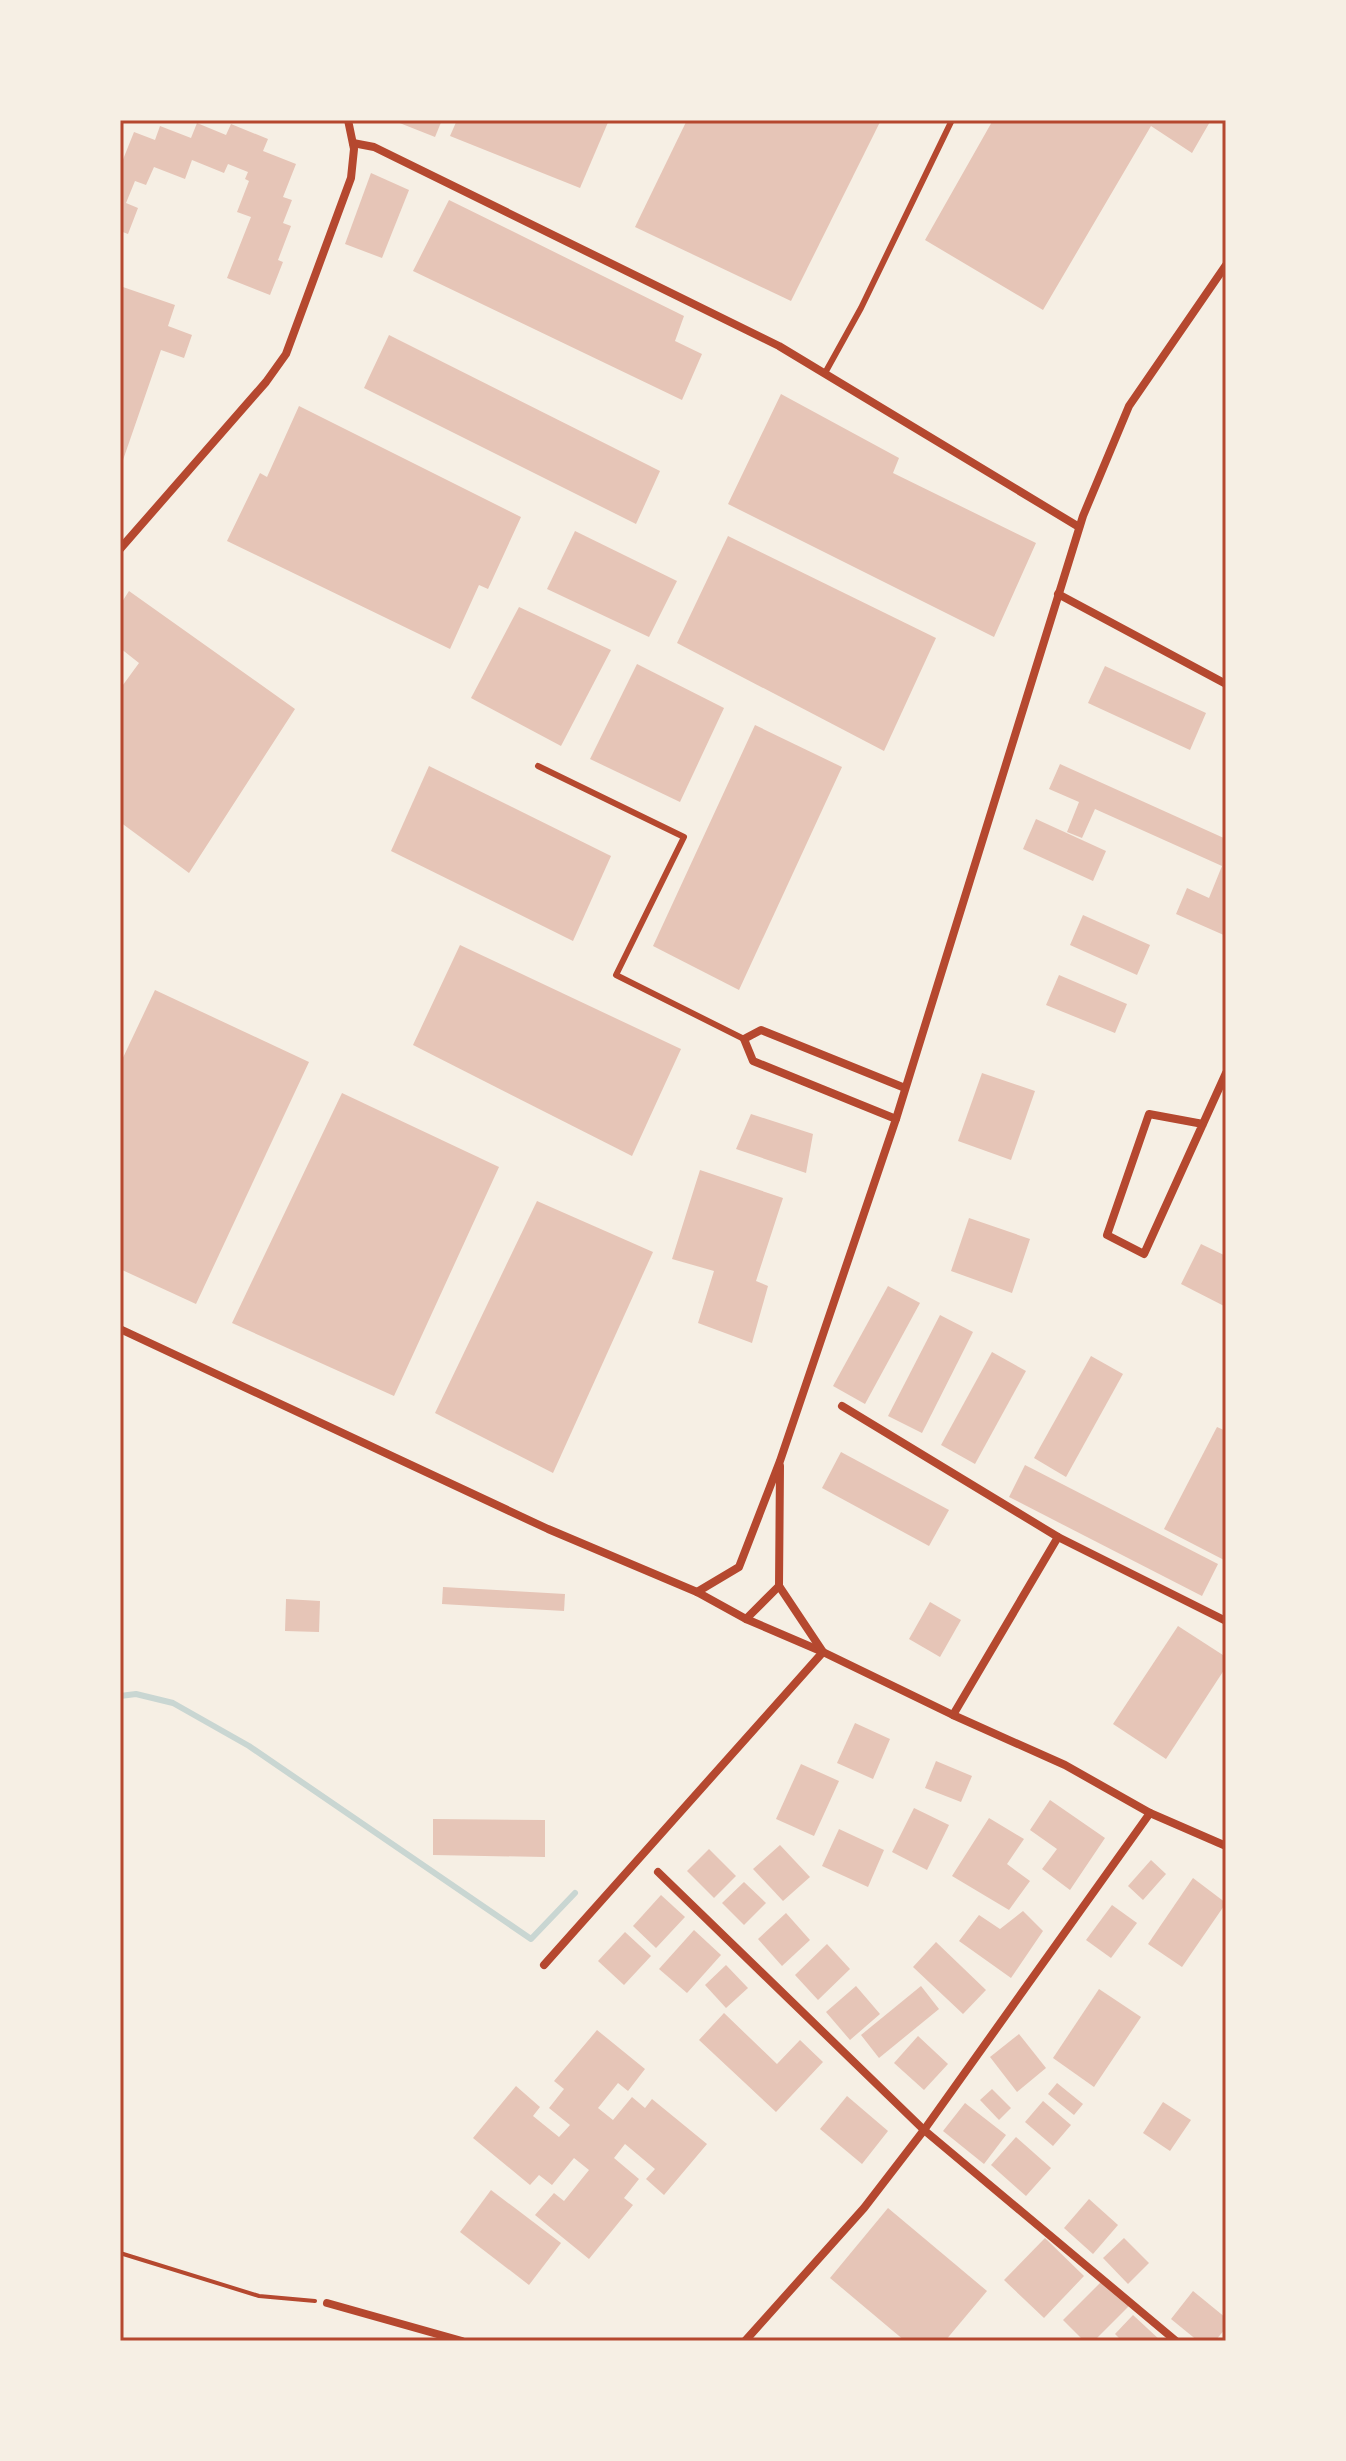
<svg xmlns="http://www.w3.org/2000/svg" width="1346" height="2461" viewBox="0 0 1346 2461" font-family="'Varela Round',sans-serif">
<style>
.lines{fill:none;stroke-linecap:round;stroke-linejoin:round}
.stream{stroke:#c9d6d2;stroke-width:6}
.building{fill:#e6c5b7}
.path{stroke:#b5482f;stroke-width:4}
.service{stroke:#b5482f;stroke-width:6}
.minor{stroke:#b5482f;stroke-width:8}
.neatline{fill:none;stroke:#b5482f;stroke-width:3}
</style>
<rect width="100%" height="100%" fill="#f6efe4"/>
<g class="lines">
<polyline class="stream" points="120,1696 136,1694 173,1703 249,1746 531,1939 575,1893"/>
</g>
<g class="building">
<polygon points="392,120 442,120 435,137"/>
<polygon points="457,120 609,120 580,188 450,136"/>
<polygon points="687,120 881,120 791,301 635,227"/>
<polygon points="993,120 1211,120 1192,153 1151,126 1043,310 925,240"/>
<polygon points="197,123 226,135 231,124 268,139 263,151 296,164 283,197 292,200 283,223 291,226 278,260 283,262 270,295 227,278 251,217 237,212 249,181 245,179 248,172 228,164 224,173 192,160 185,179 154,167 146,185 135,181 126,203 138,208 128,234 120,231 120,161 122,162 134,132 155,140 160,126 191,138"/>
<polygon points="371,173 409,190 382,258 345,244"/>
<polygon points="449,200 684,316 675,341 702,354 682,400 413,271"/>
<polygon points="120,286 175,305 168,326 192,335 184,358 161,350 123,460 120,459"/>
<polygon points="389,335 660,471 636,524 364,388"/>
<polygon points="781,394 899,458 893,473 1036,543 994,637 728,504"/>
<polygon points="299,406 521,517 488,589 479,585 450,649 227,541 260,473 267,477"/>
<polygon points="575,531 677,581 649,637 547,589"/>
<polygon points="728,536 936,638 884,751 677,643"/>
<polygon points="129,591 295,709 189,873 120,822 120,689 139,663 120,648 120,605"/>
<polygon points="519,607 611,650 561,746 471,698"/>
<polygon points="637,664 724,708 680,802 590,759"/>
<polygon points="1105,666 1206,713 1190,750 1088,703"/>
<polygon points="755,725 842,767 739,990 653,946"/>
<polygon points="1060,764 1226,839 1226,936 1176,914 1187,888 1209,898 1222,866 1095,809 1082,838 1067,832 1079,802 1049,789"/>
<polygon points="429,766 611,856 573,941 391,851"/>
<polygon points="1036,819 1106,851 1093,881 1023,849"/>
<polygon points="1083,915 1150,945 1137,975 1070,945"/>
<polygon points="460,945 681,1049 632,1156 413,1045"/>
<polygon points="1059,975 1127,1004 1115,1033 1046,1005"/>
<polygon points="155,990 309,1062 196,1304 120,1269 120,1064"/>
<polygon points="982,1073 1035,1091 1011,1160 958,1141"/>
<polygon points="342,1093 499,1167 394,1396 232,1323"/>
<polygon points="751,1114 813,1134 806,1173 736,1149"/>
<polygon points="700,1170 783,1198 756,1281 768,1286 752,1343 698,1323 714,1271 672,1259"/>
<polygon points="537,1201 653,1252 553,1473 435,1413"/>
<polygon points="969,1218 1030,1239 1012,1293 951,1271"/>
<polygon points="1201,1244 1226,1256 1226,1307 1181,1284"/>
<polygon points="888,1286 920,1303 865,1404 833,1386"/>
<polygon points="940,1315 973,1332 922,1433 888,1416"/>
<polygon points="992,1352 1026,1371 975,1464 941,1445"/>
<polygon points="1091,1356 1123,1374 1066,1477 1034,1458"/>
<polygon points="1217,1427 1226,1431 1226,1561 1164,1529"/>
<polygon points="841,1452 949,1510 929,1546 822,1488"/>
<polygon points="1025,1465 1218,1564 1202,1596 1009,1497"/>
<polygon points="443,1587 565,1594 564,1611 442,1604"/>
<polygon points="286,1599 320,1601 319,1632 285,1631"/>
<polygon points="930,1602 961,1620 940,1657 909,1639"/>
<polygon points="1178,1626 1226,1657 1226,1667 1166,1759 1113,1724"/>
<polygon points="855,1723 890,1739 873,1779 837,1763"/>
<polygon points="936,1761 972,1776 961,1802 925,1788"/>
<polygon points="801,1764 839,1781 814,1836 776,1819"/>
<polygon points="1050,1800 1105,1838 1070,1890 1042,1869 1057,1849 1030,1830"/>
<polygon points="914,1808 949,1825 927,1870 892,1852"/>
<polygon points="989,1818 1024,1839 1007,1864 1030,1881 1009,1910 952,1876"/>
<polygon points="433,1819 545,1820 545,1857 433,1855"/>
<polygon points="839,1829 884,1850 868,1887 822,1866"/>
<polygon points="780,1845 810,1877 783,1901 753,1869"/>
<polygon points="709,1849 736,1876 714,1898 687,1871"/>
<polygon points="1151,1860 1166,1874 1143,1900 1128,1886"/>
<polygon points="1193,1878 1226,1903 1182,1967 1148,1944"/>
<polygon points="744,1882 766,1903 744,1925 722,1903"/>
<polygon points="661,1895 685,1917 656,1948 633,1926"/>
<polygon points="1112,1905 1137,1923 1111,1958 1086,1940"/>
<polygon points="1023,1911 1043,1931 1011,1978 959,1941 979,1915 1000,1929"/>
<polygon points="786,1913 810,1940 782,1966 758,1939"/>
<polygon points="694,1930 721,1955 687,1993 659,1969"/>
<polygon points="625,1932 651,1956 624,1985 598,1961"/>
<polygon points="936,1942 986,1990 963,2014 913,1967"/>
<polygon points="827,1944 850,1969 818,2000 795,1975"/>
<polygon points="726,1965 748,1988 726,2008 705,1985"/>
<polygon points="856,1986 880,2014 850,2040 826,2012"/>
<polygon points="921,1986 939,2009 879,2058 861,2035"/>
<polygon points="1099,1989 1141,2017 1094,2087 1053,2058"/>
<polygon points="724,2013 777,2064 800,2040 823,2062 776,2112 699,2040"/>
<polygon points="597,2030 645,2069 628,2091 618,2083 598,2108 613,2120 632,2097 645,2108 652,2099 707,2144 664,2195 646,2179 655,2169 625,2144 614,2158 639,2179 624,2198 633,2205 589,2259 535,2215 554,2193 564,2201 589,2170 574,2158 552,2185 539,2175 530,2185 473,2138 516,2086 540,2107 533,2116 559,2137 570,2125 549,2108 564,2089 554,2081"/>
<polygon points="1019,2034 1046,2068 1017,2092 990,2057"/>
<polygon points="918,2036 948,2064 924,2090 894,2063"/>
<polygon points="1057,2083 1083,2104 1074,2115 1048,2094"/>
<polygon points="992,2089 1011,2108 999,2120 980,2100"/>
<polygon points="847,2096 888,2131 862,2164 820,2129"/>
<polygon points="1043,2101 1071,2125 1053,2146 1025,2122"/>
<polygon points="1163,2102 1191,2120 1170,2151 1143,2133"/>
<polygon points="965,2103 1006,2135 984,2164 943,2131"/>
<polygon points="1016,2137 1051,2168 1026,2196 991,2165"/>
<polygon points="491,2190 561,2243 529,2285 460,2232"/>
<polygon points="1089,2199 1118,2225 1093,2254 1064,2228"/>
<polygon points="888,2208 987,2291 945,2341 905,2341 830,2278"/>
<polygon points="1045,2238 1084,2276 1044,2318 1004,2280"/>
<polygon points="1124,2238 1149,2263 1128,2284 1103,2258"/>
<polygon points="1103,2280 1129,2306 1094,2341 1084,2341 1063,2320"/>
<polygon points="1193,2291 1226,2318 1226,2328 1215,2341 1198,2341 1171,2319"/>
<polygon points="1133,2315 1161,2341 1122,2341 1115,2334"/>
</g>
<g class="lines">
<polyline class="path" points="120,2253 259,2296 315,2301"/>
<g class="service">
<polyline points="825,373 861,308 952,120"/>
<polyline points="538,766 684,837 616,975 744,1039"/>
</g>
<g class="minor">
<polyline points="353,143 374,147 779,346 1079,527"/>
<polyline points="120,549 266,382 286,354 351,178 354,149 348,120"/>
<polyline points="1058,594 1226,684"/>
<polyline points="896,1119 753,1061 744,1039 761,1030 905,1088"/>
<polyline points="1203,1124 1149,1114 1107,1235 1144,1254 1226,1073"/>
<polyline points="120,1329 548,1529 697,1592 746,1619 823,1652 953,1715 1065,1765 1150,1813 1226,1846"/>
<polyline points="842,1406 1058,1537 1226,1621"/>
<polyline points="697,1592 739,1567 780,1461 896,1119 1083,516 1129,406 1226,265"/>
<polyline points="746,1619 779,1586"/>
<polyline points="953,1715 1058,1537"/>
<polyline points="658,1872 924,2130 1176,2341"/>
<polyline points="544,1965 823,1652 779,1586 780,1466"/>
<polyline points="327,2303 462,2341"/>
<polyline points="745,2341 864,2208 924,2130 1150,1813"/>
</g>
</g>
<rect width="1346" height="2461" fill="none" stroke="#f6efe4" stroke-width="244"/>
<rect x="122" y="122" width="1102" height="2217" class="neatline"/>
</svg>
